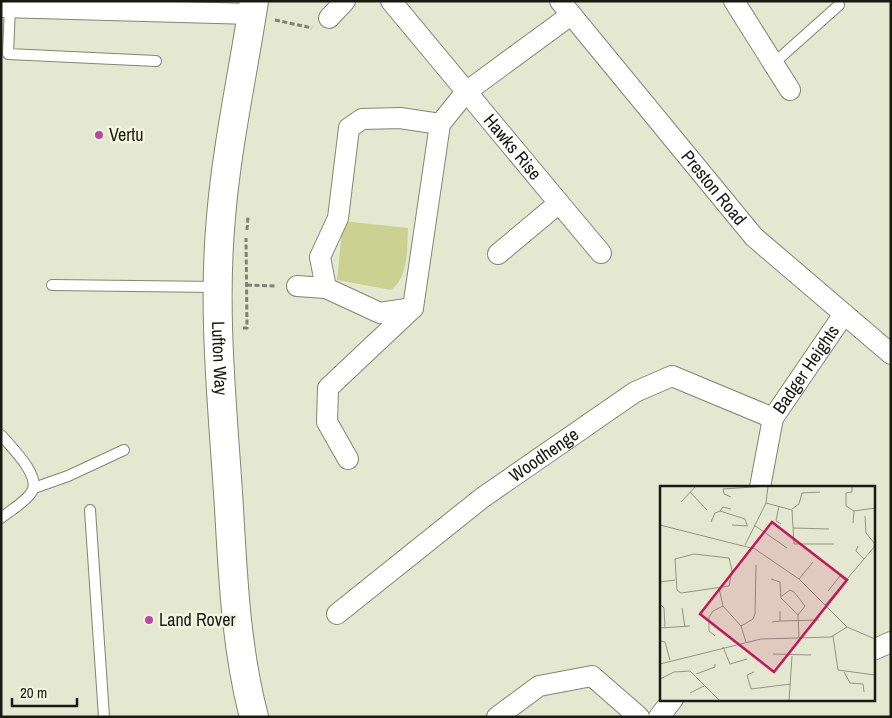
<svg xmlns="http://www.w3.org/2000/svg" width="892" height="718" viewBox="0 0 892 718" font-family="'Archivo Narrow',sans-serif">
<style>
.green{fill:#cbd291}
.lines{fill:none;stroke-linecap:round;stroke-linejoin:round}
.lane-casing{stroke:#838670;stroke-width:12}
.street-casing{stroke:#838670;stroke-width:22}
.secondary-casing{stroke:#838670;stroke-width:30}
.path{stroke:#808272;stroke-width:3;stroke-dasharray:5 2.5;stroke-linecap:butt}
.lane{stroke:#fff;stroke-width:10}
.street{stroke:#fff;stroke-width:20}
.secondary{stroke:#fff;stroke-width:28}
.poi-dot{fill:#bb47a0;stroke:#f2f5dd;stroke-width:2}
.labels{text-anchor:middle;stroke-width:5;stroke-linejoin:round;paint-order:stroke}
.poi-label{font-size:18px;fill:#181910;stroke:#f2f5dd;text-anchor:start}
.street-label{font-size:18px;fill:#181910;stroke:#f2f5dd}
.inset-road{fill:none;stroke:#939583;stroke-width:1}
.view{fill:#c2185b;fill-opacity:0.15;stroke:#c2185b;stroke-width:2.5}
.inset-edge{fill:none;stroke:#181910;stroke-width:2.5}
</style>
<rect width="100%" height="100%" fill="#e5e8d0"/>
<path class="green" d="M343,221L408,228C407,248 409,277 391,290L337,280Z"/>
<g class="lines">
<defs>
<g id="lane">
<polyline points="10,7 8,54 156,61"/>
<polyline points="774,63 839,5"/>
<polyline points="52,285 216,287"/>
<path d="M1,435C11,447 43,477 31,493C24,503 11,510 1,518"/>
<polyline points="34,488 68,476 124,450"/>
<polyline points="90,510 104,717"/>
</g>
<g id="street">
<path id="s1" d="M391,1L559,203"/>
<path id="s2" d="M560,1L754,237L891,354"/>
<polyline points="734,1 790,90"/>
<polyline points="1,7 252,14"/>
<polyline points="329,18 345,1"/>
<polyline points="498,254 559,203 601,253"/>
<polyline points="297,286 326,288"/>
<polyline points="413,308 380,313 326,288 320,257 338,218 349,128 362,119 400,118 440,124"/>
<polyline points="348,459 327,422 328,388 413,308 440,124 466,92 571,15"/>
<path id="s3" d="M760,487L773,418L844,314"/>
<path id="s4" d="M337,614L482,498L635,392L672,376L773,418"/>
<polyline points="873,650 891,642"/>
<polyline points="497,717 539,686 592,676 639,717"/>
<polyline points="659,717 673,699"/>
</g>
<g id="secondary">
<path id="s5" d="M254,1C243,73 227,145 221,217C212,314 223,411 229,508C233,578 236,648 254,717"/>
</g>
</defs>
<use href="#lane" class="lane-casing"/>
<use href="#street" class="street-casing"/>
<use href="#secondary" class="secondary-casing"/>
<g class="path">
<polyline points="275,20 312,28"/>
<polyline points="247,230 248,216"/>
<polyline points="247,285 276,286"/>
<polyline points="243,328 247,328 246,238"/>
</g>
<use href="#lane" class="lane"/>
<use href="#street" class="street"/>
<use href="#secondary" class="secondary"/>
</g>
<g class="poi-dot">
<circle cx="99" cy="135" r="5"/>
<circle cx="149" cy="620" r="5"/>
</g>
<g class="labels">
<g class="poi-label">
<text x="109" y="141">Vertu</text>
<text x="159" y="626">Land Rover</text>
</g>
<g class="street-label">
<text dy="6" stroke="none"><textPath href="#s1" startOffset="190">Hawks Rise</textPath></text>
<text dy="6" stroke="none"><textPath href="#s2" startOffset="242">Preston Road</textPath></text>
<text dy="6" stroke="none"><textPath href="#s5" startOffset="360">Lufton Way</textPath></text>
<text dy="6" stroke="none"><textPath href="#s3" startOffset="129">Badger Heights</textPath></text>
<text dy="6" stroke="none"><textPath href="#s4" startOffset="261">Woodhenge</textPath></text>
</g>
</g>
<g transform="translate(660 486)">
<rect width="215" height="215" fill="#e5e8d0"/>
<path class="inset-road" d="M192,0V6L186,7V20L194,25M30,6L47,24M71,11L64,8L63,3L108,0L106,17L85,59M21,16L36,0M106,17L132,24L134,58H174M119,20L116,35L121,38M71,23L63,21L60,25L85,33L87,39M132,23L139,18L142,7L160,6M205,30L206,47L215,58M51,36L55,27L60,25M193,37L194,25L215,22M0,39L95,63L139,93L187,141L215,153M72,39L88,40M94,39L127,62M133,42L169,43M198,60L196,65L204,73M34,68L69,72L72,84L69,100L21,107L17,104L15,73ZM111,93L120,96L121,112L138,129L139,152M139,93L153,76M0,96L15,94M59,102L63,120L81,140L86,156M168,105L180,90L185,94M122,110L130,104L134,106L145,120L138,129M0,118L4,122L5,142M165,119L215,60M22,122L25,141M120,135L159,134M112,136L120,135V125M81,140L93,133L95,128L96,79M0,142L30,140M55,150L49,145V131L53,125L63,120M173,150L178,184L215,189M0,155L5,156L10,174M63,161L70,178L87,173M113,168L151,169M0,178L101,153L171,151L187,141M94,186L87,189L91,203L131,198M184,186L190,197L203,198L204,206M36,188L55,181V178M0,193L14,186L30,185L60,215M30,207L44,200M129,215L132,170"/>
<path class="view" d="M112,36L187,94L114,186L40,128Z"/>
<rect width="215" height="215" class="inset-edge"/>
</g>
<rect width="892" height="718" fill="none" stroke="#181910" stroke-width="5"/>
<path d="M12 698v8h65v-8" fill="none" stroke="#181910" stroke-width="2.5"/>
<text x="20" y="698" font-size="15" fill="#181910" stroke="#f2f5dd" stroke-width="4" paint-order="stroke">20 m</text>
</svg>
